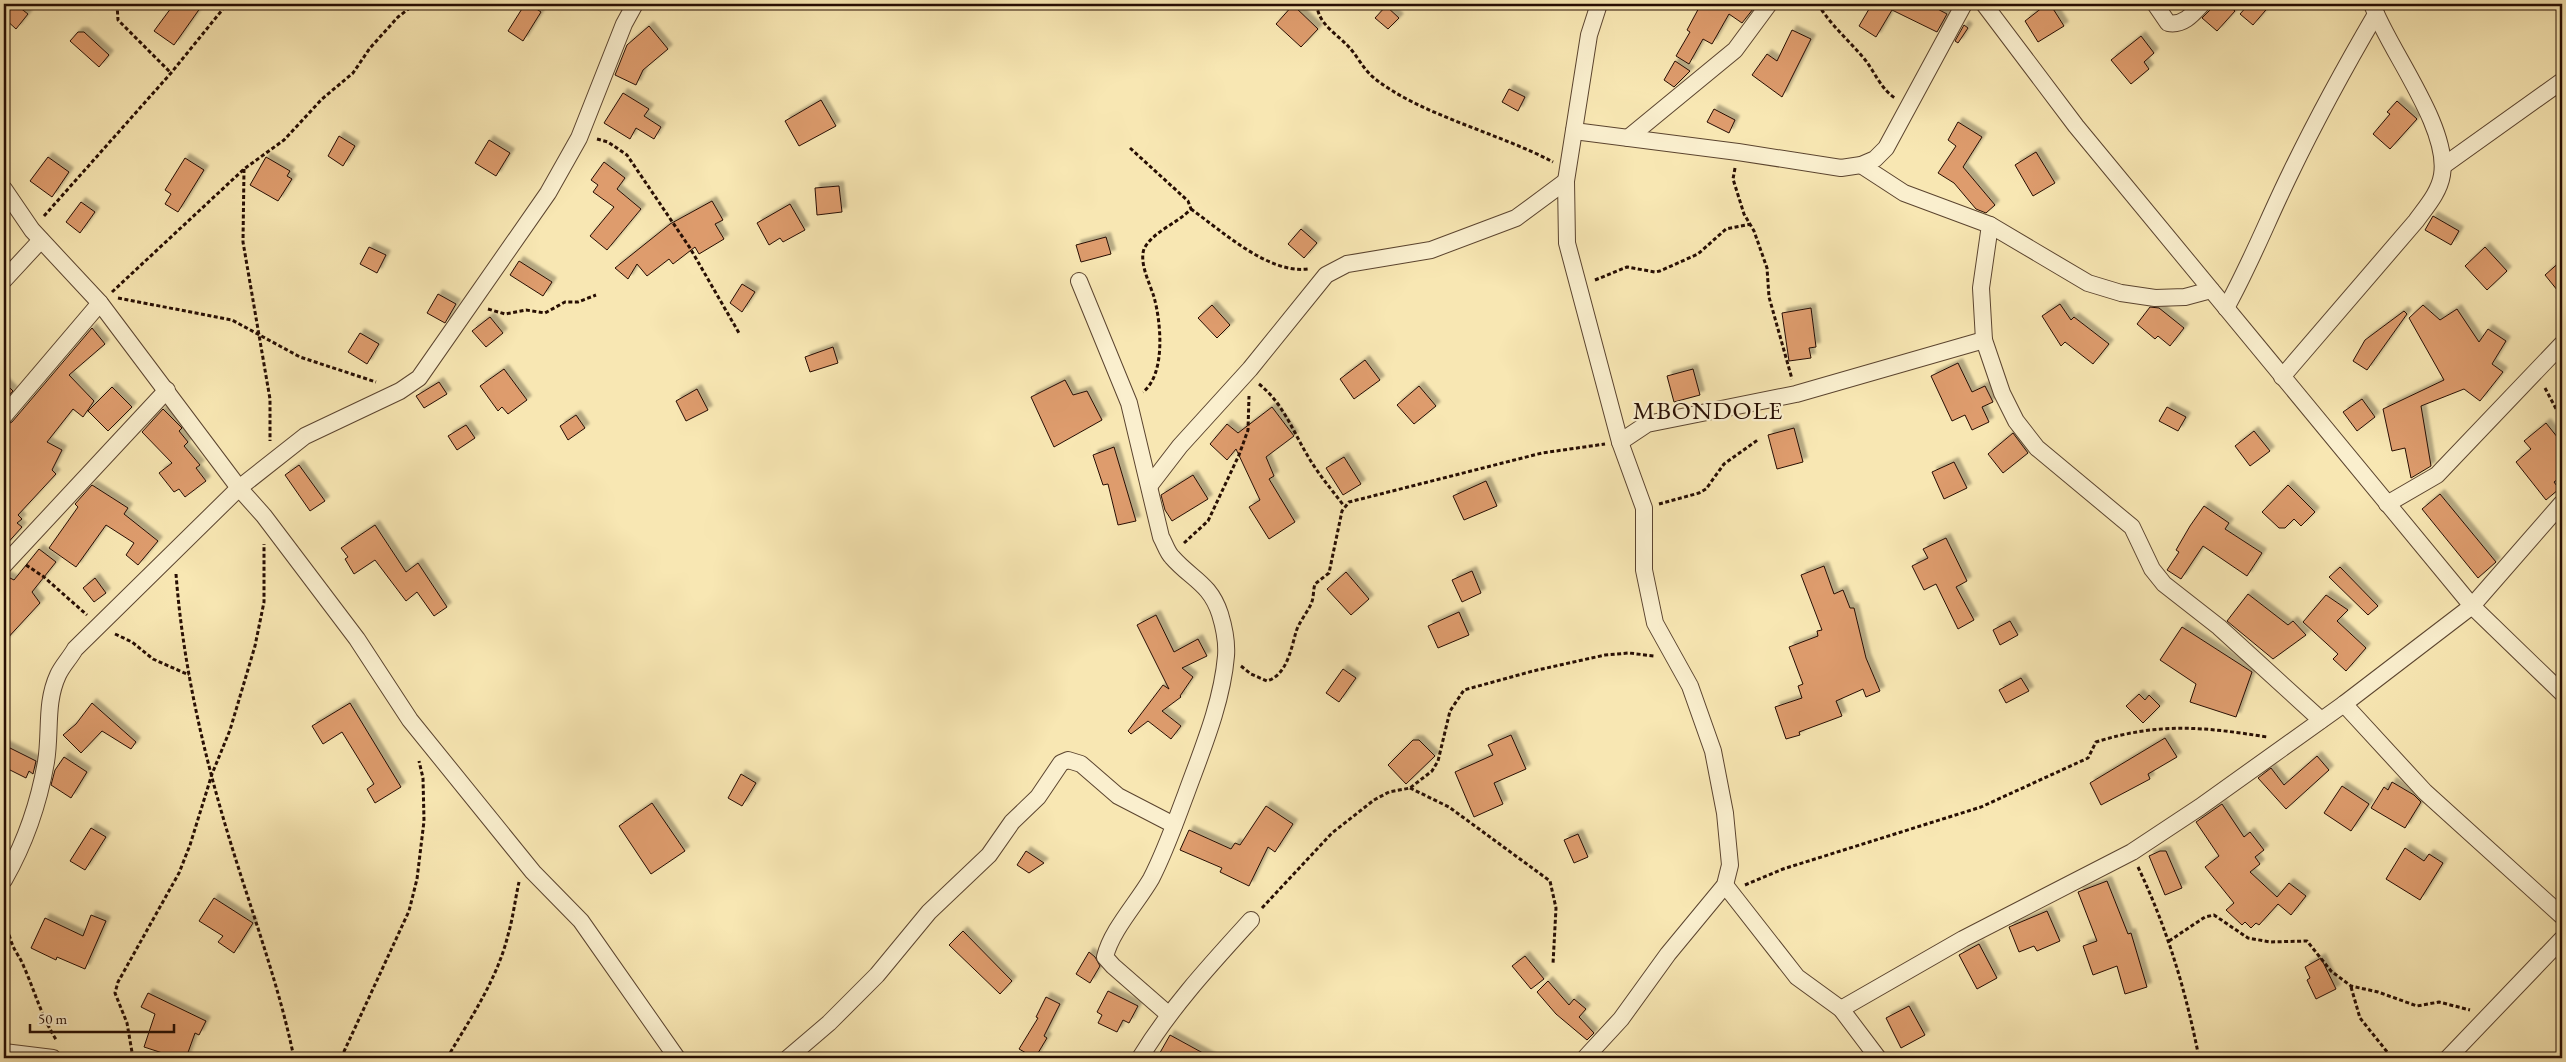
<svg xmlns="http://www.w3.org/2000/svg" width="2566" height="1062" viewBox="0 0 2566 1062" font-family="'EB Garamond',serif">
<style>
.building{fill:#de9c6d;stroke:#270e03;filter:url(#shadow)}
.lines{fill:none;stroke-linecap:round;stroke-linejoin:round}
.minor-casing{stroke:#5b442f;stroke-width:18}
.path{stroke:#270e03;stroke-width:3;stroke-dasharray:4 2.5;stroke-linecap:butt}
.minor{stroke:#faefce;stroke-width:16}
.labels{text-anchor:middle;stroke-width:4.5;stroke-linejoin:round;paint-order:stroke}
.quarter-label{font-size:25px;letter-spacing:1px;fill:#270e03;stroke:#faefce}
</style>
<defs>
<filter id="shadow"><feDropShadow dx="4.5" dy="-4.5" stdDeviation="1" flood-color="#0004"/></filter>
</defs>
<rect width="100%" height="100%" fill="#f8e7b3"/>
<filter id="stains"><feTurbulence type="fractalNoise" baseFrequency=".004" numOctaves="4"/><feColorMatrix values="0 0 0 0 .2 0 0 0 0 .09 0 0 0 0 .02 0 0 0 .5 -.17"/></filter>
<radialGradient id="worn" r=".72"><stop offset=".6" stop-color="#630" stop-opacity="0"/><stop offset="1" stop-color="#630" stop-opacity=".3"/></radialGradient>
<g class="building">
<polygon points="4,4 15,4 28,14 16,29 4,18"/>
<polygon points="174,4 203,4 174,45 154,31"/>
<polygon points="525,4 529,4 541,12 523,41 508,31"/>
<polygon points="1701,4 1757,4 1742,23 1729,14 1712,44 1703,39 1689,64 1676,56 1690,32 1687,30"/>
<polygon points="1872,4 1928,4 1947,14 1937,32 1892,10 1876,37 1859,26"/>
<polygon points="2047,4 2050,4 2064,26 2038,42 2025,21"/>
<polygon points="2212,4 2227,4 2235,11 2217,31 2202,18 2210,10"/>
<polygon points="2249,4 2271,4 2253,25 2240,14"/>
<polygon points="1293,5 1318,29 1301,47 1276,24"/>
<polygon points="1386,6 1399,18 1388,29 1375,18"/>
<polygon points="1964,25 1968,28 1958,43 1955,41"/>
<polygon points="649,26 668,49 643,70 636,85 615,75 627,45"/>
<polygon points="1792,30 1811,39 1782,97 1752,75 1767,54 1777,61"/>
<polygon points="78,32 84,32 109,55 99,67 70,41"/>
<polygon points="2141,36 2154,53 2144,62 2149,69 2131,84 2111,60"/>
<polygon points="1675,61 1690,71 1674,87 1664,80"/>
<polygon points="1509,89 1525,97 1518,111 1502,102"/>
<polygon points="623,93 649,109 644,116 661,127 654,139 636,128 630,139 604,123"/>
<polygon points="821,100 836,126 799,146 785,121"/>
<polygon points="2397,101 2417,119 2390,149 2373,134 2390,114 2387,112"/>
<polygon points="1714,109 1735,120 1729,133 1707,122"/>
<polygon points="1958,122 1982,137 1963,167 1995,205 1986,213 1976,209 1954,183 1938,173 1956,146 1948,140"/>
<polygon points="339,136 355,146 343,166 328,156"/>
<polygon points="489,140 510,153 496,176 475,163"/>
<polygon points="2036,152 2055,183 2033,196 2015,165"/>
<polygon points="48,157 69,172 52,197 30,181"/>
<polygon points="266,157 290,171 287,176 292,179 278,201 250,185"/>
<polygon points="185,158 204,170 178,212 165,204 171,194 165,190"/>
<polygon points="604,162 625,178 617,189 641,209 607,250 590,236 614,207 593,192 598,185 591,180"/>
<polygon points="839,186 842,212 817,215 815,188"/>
<polygon points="712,201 723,220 715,224 724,239 699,254 695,247 673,264 669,259 647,276 637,264 628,279 615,268 670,224"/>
<polygon points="81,202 95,212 80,233 66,222"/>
<polygon points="790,204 805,230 783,242 780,238 769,245 757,223"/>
<polygon points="2433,216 2459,231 2451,245 2425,230"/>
<polygon points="1301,229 1317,243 1304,258 1288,244"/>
<polygon points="1106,237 1111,254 1081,262 1076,245"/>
<polygon points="369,247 386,255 377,273 360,264"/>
<polygon points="2485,247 2507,271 2487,290 2465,266"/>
<polygon points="2562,260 2562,296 2545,275"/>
<polygon points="519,261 552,282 543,296 510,275"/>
<polygon points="742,284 755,292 742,312 730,303"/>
<polygon points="438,294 456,304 445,323 427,313"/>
<polygon points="2060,304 2071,320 2074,317 2109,344 2093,364 2065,342 2061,346 2042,316"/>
<polygon points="1212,305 1230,325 1217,338 1198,318"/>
<polygon points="2423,305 2440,320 2457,309 2479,342 2488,329 2506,341 2492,364 2503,372 2480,401 2464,389 2421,406 2431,466 2411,478 2405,448 2392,451 2383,409 2444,380 2409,318"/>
<polygon points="2150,307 2159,308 2184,328 2170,346 2158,336 2155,339 2137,324"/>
<polygon points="1811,308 1816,347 1809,348 1811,358 1789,361 1782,313"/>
<polygon points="2404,311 2407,314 2367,370 2353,361 2365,340"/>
<polygon points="490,317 503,333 486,347 472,331"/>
<polygon points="92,328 105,344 69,375 94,401 83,417 73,409 47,442 62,450 52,470 56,474 18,515 22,519 17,523 22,527 4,547 4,426 12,422"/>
<polygon points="360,333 379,344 367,364 348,352"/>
<polygon points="833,347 838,363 810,372 805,357"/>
<polygon points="1365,360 1380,380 1354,399 1340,379"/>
<polygon points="1958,363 1972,392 1985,386 1993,402 1982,407 1989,422 1972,430 1965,415 1952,421 1931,376"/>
<polygon points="504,369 527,400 508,414 502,407 498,411 480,386"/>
<polygon points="1693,369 1700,395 1674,402 1667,376"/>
<polygon points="1065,380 1073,395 1087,391 1102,420 1054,447 1031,397"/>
<polygon points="4,382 13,391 4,401"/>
<polygon points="439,382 447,394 424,408 416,396"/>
<polygon points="1419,386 1436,406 1414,424 1397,405"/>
<polygon points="112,387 132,407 108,431 88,411"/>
<polygon points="697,389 708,410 686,421 676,401"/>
<polygon points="2362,399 2375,417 2357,431 2343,412"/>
<polygon points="1272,407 1294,436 1266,457 1274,476 1269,479 1295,522 1269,539 1249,507 1260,500 1236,449 1227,460 1210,444 1227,424 1238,433"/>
<polygon points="2167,407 2186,417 2178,431 2159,421"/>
<polygon points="163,409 182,428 179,431 188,442 184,446 200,465 196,468 206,481 185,497 179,489 174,492 159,473 172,463 142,432"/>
<polygon points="576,415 585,428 568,440 560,426"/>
<polygon points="2546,423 2562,443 2562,476 2554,482 2559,489 2546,500 2516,462 2531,449 2524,441"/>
<polygon points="466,425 475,438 457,450 448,436"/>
<polygon points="1794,428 1803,462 1777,469 1768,435"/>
<polygon points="2254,431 2270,451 2250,466 2235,446"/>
<polygon points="2013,433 2028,453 2003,473 1988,454"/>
<polygon points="1114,447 1136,521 1118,525 1108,484 1103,485 1093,455"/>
<polygon points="1344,457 1361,484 1343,495 1326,468"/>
<polygon points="1954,462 1967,488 1944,499 1932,472"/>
<polygon points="299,465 325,501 310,511 285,475"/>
<polygon points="1193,475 1208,499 1172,521 1165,510 1161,495"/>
<polygon points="1486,481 1497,506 1464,520 1453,496"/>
<polygon points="92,485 128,508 124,514 158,541 138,565 126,555 134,543 106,525 76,567 49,548 78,507 75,504"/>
<polygon points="2288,485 2315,512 2301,526 2294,519 2285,528 2279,528 2262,512"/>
<polygon points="2440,494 2496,562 2478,578 2422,509"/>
<polygon points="2204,506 2229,523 2225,529 2262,553 2247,576 2203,546 2181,579 2167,570 2179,552 2176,550 2190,526"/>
<polygon points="375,525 406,572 418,563 447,607 434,616 417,592 406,601 375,560 354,574 345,559 348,557 341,548"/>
<polygon points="1946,538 1967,581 1956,587 1974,620 1958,629 1936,584 1924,590 1912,566 1928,558 1923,549"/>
<polygon points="39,549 56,562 32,592 40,603 4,642 4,575 14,580"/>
<polygon points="1824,566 1834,594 1843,590 1850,608 1854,608 1866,658 1880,691 1866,697 1863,689 1836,701 1842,716 1799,732 1800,735 1786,739 1775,707 1802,698 1798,686 1803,684 1789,647 1818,636 1817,631 1822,630 1801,575"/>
<polygon points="2340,567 2378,606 2368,615 2329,577"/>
<polygon points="1472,571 1481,593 1462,602 1452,580"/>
<polygon points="1346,572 1369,599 1351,615 1327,589"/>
<polygon points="95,578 106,593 94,602 83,588"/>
<polygon points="2248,594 2288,625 2293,621 2306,635 2273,659 2227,621"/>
<polygon points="2326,595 2348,610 2337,621 2366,648 2346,671 2333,659 2338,654 2303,622"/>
<polygon points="1459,612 1469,635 1438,648 1428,626"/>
<polygon points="1156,615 1174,652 1198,639 1207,656 1182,668 1193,677 1180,696 1181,697 1162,711 1181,726 1171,739 1148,721 1131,734 1128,731 1163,685 1169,689 1137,625"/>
<polygon points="2010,621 2018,635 2000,645 1993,630"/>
<polygon points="2182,627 2252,672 2236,717 2190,702 2196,684 2160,660"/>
<polygon points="1343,669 1356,678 1339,702 1326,693"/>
<polygon points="2021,678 2029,691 2006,703 1999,690"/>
<polygon points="2139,694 2145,700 2149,695 2160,706 2143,723 2126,706"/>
<polygon points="92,703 136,742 131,749 102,731 81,753 63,735 76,724"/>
<polygon points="350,703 401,787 375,803 367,789 374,784 342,732 323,744 312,726"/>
<polygon points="1511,735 1526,769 1494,783 1503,804 1474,817 1455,772 1493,755 1488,745"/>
<polygon points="2165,738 2177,757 2148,774 2150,779 2101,805 2090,783"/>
<polygon points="1413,740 1419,740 1435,756 1406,784 1388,765"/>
<polygon points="4,745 36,761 33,774 29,771 26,778 4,767"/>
<polygon points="2317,756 2329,770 2286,809 2258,778 2271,768 2284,785"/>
<polygon points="64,757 87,772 71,798 51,785 55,770"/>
<polygon points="741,774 756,783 742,806 728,798"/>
<polygon points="2392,782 2414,795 2421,802 2405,828 2371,808 2384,787 2388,790"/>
<polygon points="2342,786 2369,804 2351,831 2324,813"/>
<polygon points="652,803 685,851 651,874 619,826"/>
<polygon points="2222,804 2244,837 2250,832 2264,850 2255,857 2260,864 2250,872 2277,897 2289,883 2306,896 2291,915 2278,904 2259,925 2256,923 2251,928 2245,922 2242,925 2226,910 2234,903 2205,867 2219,856 2196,822"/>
<polygon points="1266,806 1293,824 1275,852 1268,847 1249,886 1220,872 1222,868 1180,850 1189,830 1231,849 1235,843 1240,845"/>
<polygon points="91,828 106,837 85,870 70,861"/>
<polygon points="1578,834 1588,857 1574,863 1564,840"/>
<polygon points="2405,848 2424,861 2429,854 2443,863 2420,900 2386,879"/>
<polygon points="1026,851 1044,863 1029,873 1017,865"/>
<polygon points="2160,851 2166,851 2182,888 2165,895 2149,856"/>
<polygon points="2107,881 2128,934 2131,933 2147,987 2125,994 2117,966 2093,975 2083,946 2097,941 2078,892"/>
<polygon points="214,898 253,923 234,953 218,942 223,936 199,921"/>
<polygon points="2047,911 2060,941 2037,951 2034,946 2019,952 2009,927"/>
<polygon points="91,915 106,921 85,969 57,957 56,960 31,948 45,918 83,936"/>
<polygon points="963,931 1012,981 1000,994 949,945"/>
<polygon points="1979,944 1997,978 1977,989 1959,955"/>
<polygon points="1089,952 1095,957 1100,966 1090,983 1076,974"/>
<polygon points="1525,956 1544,979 1531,989 1512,966"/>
<polygon points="2321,958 2336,989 2316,999 2307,980 2310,978 2305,967"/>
<polygon points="1548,981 1569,1005 1574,999 1586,1009 1579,1017 1594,1033 1587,1040 1556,1014 1537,992"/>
<polygon points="1108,991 1138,1006 1129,1023 1123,1020 1117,1032 1098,1023 1102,1015 1097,1012"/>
<polygon points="148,993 206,1021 199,1035 195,1033 186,1058 178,1058 144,1047 155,1014 141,1007"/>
<polygon points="1046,997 1060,1004 1044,1036 1047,1038 1035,1058 1019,1049 1038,1018 1036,1017"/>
<polygon points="1909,1006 1925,1035 1901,1048 1886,1018"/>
<polygon points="1170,1035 1212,1058 1157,1058"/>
</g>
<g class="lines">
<defs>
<g id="minor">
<polyline points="1984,4 2076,126 2472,606 2562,693"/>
<path d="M2155,4L2168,23C2183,26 2193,14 2202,4"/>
<polyline points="1574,131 1738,152 1841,168 1861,165 1875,159 1886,148 1964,4"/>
<polyline points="1628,138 1735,50 1769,4"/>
<polyline points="1861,165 1904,193 1990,225 2088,283 2121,293 2155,298 2185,297 2211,290"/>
<polyline points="2443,166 2562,81"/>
<polyline points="4,189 32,230 100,303 239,488 264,516 357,639 410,720 533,872 581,921 677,1058"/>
<polyline points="1990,225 1981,288 1984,340 2002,393 2016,421 2037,448 2132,527 2152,569 2164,584 2219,627 2321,720"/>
<polyline points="4,280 41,240"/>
<path d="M1079,281L1129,403L1161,537C1165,544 1167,552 1172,557C1191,579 1210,583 1220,614C1224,627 1227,643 1226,656C1222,703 1202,750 1186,794C1175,823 1165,852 1151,879C1137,903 1111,931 1105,957L1113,966L1168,1014"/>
<path d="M2226,308C2250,265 2268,219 2290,174C2316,120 2345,67 2376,14"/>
<path d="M2282,377L2416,221C2426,207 2439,193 2442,175C2450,127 2388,49 2372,4"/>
<polyline points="4,416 100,303"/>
<polyline points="1620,442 1647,424 1796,394 1984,340"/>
<polyline points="1150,485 1180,446 1250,369 1326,275 1347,264 1431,250 1516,218 1566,181"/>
<polyline points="2387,504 2437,475 2562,344"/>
<polyline points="4,565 167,390"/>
<polyline points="2344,704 2425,792 2562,916"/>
<path d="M4,880C24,845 39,802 46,762C51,732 45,703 58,675C62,666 70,658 75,649L239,488L305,436L400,391L419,378L548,193L579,138L624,24L635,4"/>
<polyline points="1725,885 1797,977 1841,1009 1878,1058"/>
<polyline points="1841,1009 1963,939 2132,852 2200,807 2344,704 2472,606 2562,503"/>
<polyline points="4,1052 53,1058"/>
<polyline points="788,1058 829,1023 877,975 929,912 989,855 1012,822 1038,797 1061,763 1068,760 1081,764 1118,796 1174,825"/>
<path d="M1140,1058C1171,1007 1211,964 1251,920"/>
<polyline points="1585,1058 1621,1019 1668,954 1725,885 1730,865 1725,813 1713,751 1690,686 1655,623 1644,570 1644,508 1620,442 1567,243 1566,181 1589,35 1599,4"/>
<polyline points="2448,1058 2562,939"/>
</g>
</defs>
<use href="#minor" class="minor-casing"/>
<g class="path">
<polyline points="117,4 118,20 171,73"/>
<path d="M1317,4C1317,22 1335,33 1347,45C1357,55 1363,69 1374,78C1420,115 1499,133 1553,162"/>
<path d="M1818,4C1831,26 1850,41 1866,61C1875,73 1882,90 1895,98"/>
<polyline points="597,139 608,142 627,155 690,248 739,333"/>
<path d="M1130,148L1188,201L1191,209C1178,223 1152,232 1144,249C1139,263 1150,284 1154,297C1161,322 1166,374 1143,392"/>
<polyline points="1735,168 1733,179 1744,214 1754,231 1767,268 1769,297 1792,379"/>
<polyline points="244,169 243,242 270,399 270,441"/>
<path d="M1191,209C1222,231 1268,274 1308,269"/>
<polyline points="44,216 171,73 227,4"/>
<polyline points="1595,280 1627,267 1655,272 1660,271 1698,254 1726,229 1751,224"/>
<polyline points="112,292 244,169 284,140 322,99 353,73 370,48 398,17 415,4"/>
<polyline points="118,298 232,320 300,357 376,382"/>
<polyline points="488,309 505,314 526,310 545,313 565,302 578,302 596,295"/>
<path d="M1259,384C1284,404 1293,432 1309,458C1319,475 1332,490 1344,506"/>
<polyline points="2545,388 2562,420"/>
<polyline points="1659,504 1699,493 1706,489 1724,464 1759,439"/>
<polyline points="1184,543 1208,521 1239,455 1248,430 1249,396"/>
<polyline points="26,565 44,577 87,615"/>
<path d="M176,574C183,666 204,756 231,844C253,916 279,985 294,1058"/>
<polyline points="115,634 132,642 153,659 189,675"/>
<path d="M1241,666L1251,674L1267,681C1287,675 1291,649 1296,632C1299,622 1307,613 1311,604C1314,598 1313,590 1315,584L1329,573L1342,511L1349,502L1542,453L1605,444"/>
<polyline points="1410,788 1449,807 1550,881 1556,908 1553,964"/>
<path d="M2138,867C2167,928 2186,991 2199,1058"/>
<path d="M1745,885L1783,869L1981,807L2088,758L2096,742C2159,722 2204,727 2267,737"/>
<polyline points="1262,908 1332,833 1374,800 1389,792 1410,788 1432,771 1438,761 1450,711 1464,690 1533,671 1605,655 1629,653 1654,656"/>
<path d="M4,916C7,926 9,937 13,946C16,953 21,959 24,967C35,992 42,1018 57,1041"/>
<polyline points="2169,941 2205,917 2214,915 2248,938 2270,942 2307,941 2331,971 2351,986 2378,992 2417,1006 2439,1002 2470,1010"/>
<polyline points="2351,987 2360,1018 2392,1058"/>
<polyline points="133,1058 127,1023 115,993 118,982 179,873 190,845 212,774 230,730 255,646 264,602 264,544"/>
<polyline points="341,1058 409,911 417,879 424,821 423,778 419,761"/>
<path d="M447,1058C470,1019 497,980 508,935C513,918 515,900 519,882"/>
</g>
<use href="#minor" class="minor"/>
</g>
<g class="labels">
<g class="quarter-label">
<text x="1708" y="419">MBONDOLE</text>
</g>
</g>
<rect width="2566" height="1062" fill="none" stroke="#f8e7b3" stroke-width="20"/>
<rect x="5" y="5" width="2556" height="1052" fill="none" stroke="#270e03" stroke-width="2.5"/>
<rect x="10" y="10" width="2546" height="1042" fill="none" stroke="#270e03"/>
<path d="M30 1024v8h144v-8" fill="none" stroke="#270e03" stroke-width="2.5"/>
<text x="38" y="1024" font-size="15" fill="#270e03" stroke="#faefce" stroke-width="4" paint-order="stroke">50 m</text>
<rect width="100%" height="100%" filter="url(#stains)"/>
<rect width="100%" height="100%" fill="url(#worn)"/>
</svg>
